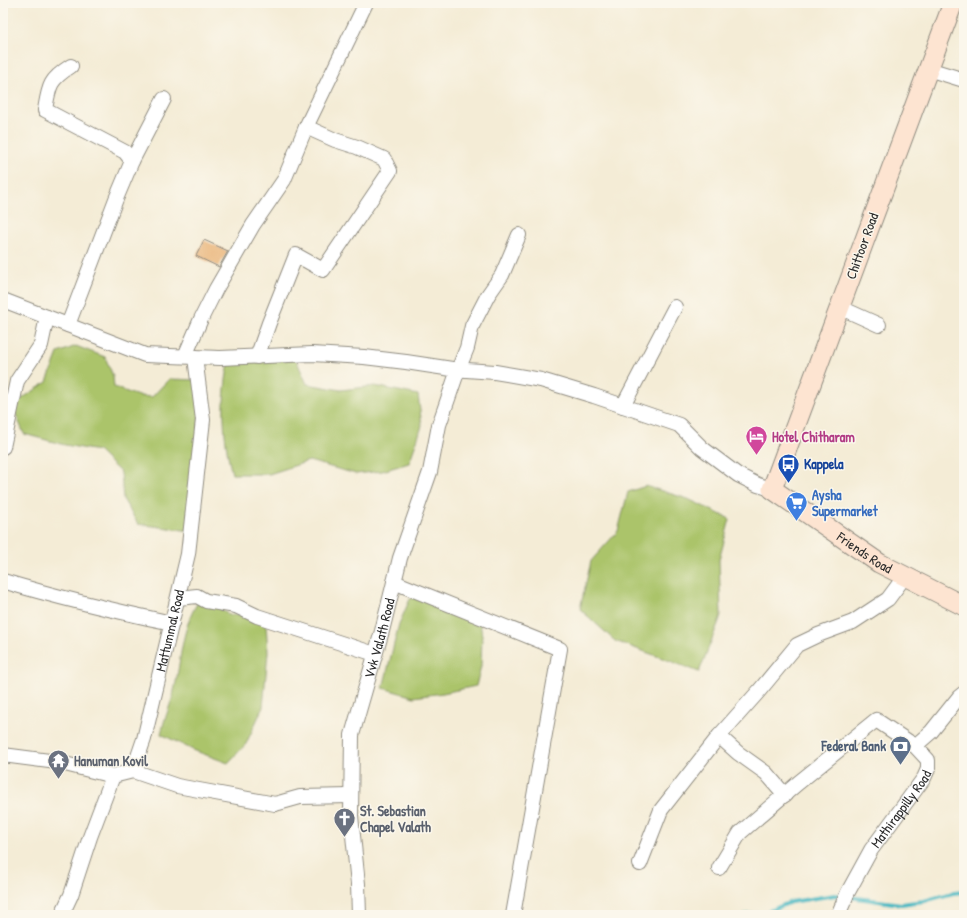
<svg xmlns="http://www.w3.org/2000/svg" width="967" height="918" viewBox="0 0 967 918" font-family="'Patrick Hand',sans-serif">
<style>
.green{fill:#abc46a;stroke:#6b784a}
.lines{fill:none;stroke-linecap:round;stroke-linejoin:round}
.stream{stroke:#4ab9c3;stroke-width:4}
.building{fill:#e8af6f}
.minor-casing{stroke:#908c80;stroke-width:16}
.secondary-casing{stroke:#908c80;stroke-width:21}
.minor{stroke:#fff;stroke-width:14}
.secondary{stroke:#fde4d1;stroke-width:19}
.labels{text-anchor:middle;stroke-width:3;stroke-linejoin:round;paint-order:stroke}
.street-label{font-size:14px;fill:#2b2b2b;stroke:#fbf7ec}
.hotel-label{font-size:14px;font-weight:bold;fill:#b23c85;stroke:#fbf7ec;text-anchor:start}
.transit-label{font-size:14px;font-weight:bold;fill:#164399;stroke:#fbf7ec;text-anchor:start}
.shop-label{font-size:14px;font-weight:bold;fill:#366cbe;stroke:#fbf7ec;text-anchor:start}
.service-label{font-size:14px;font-weight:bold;fill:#4e5e75;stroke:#fbf7ec;text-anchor:end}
.worship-label{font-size:14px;font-weight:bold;fill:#5b616d;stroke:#fbf7ec;text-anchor:start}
</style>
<rect width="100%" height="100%" fill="#fbf7ec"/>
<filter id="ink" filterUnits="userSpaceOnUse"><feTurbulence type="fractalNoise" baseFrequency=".025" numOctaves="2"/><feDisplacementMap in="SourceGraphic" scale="8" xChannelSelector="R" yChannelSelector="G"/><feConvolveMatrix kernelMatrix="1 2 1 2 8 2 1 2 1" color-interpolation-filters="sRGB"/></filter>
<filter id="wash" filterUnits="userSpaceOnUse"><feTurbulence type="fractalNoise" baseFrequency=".012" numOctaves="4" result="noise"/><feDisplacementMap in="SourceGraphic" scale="16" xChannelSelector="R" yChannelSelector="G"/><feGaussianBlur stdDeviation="0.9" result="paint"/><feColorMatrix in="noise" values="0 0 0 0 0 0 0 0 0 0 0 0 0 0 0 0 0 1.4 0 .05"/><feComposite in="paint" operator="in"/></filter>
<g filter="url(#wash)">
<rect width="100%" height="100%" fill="#f4ecd6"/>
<g class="green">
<polygon points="76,346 105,357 113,376 114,387 138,396 152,397 169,379 198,380 200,402 191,531 138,524 123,499 121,473 98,451 65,445 24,434 12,405 47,382 58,353"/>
<path d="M294,355L307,384L341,390L375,386L418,395L422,426L409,463L382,471L356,474L309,461L269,474H232C222,434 221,398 230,358Z"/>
<polygon points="646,486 688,499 730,519 719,560 721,616 699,672 665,659 615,641 580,609 591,561 618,531 628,492"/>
<polygon points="424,595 480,622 482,636 481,666 476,686 443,693 414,697 383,688 399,624 410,599"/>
<path d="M198,602L218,607L229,615L254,614L266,625L268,652L263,707L246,744L228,763L193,750L161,734C164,718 172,703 175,687C181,659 182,627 198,602Z"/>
</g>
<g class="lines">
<polyline class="stream" points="746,915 764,913 791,902 835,895 901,904 924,901 953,893 964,892"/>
</g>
<g id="blocks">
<polygon class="building" points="204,240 228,251 219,267 196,256"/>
</g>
</g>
<g filter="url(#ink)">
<use href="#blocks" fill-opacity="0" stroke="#908c80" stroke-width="1"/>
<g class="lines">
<defs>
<g id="minor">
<polyline points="928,69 964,80"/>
<polyline points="132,161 164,99"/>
<polyline points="3,300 145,355 220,358 312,354 364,357 406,362 452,369 495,372 541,380 594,396 679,425 702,448 738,475 758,485 772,489"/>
<polyline points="839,307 879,325"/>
<path d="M68,325L116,199L132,161L125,152L45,110C49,86 49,80 71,66"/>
<polyline points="185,356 201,319 216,289 253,225 284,180 306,127 366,3"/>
<polyline points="257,357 269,323 296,255 323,270 390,171 384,159 357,147 335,140 306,127"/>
<polyline points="623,406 675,307"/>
<polyline points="3,447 17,381 41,345 47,317"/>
<path d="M3,581C59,598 115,611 172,623"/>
<polyline points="394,582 560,649 513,915"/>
<polyline points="178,598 197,596 206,601 236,606 257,616 375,654"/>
<polyline points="719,736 759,691 797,645 818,635 853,622 888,599 905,576"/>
<path id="s1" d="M3,755L57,762L113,776L133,771L144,739L188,554L203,420L195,357"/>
<polyline points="133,771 177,786 275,804 300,797 351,796"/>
<polyline points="640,864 661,810 719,736 738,753 766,773 785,795"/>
<polyline points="719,868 740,833 798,783 876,720 915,746"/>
<polyline points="63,912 71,895 90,837 113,776"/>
<path id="s2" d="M359,915L358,884L351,816L352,735L382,631L400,558L430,472L439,425L458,370L467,348L472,326L488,295L502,275L519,235"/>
<path id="s3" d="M838,915L848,892L871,850L924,778L928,769V760L915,746L931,732L959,697L964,693"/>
</g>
<g id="secondary">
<path id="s4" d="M953,3L772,489L879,563L964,606"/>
</g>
</defs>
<use href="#minor" class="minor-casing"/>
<use href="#secondary" class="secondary-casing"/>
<use href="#minor" class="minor"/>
<use href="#secondary" class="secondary"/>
</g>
</g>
<defs>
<symbol id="hotel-pin" viewBox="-11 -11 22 30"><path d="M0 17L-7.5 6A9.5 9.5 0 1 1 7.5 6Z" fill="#d1479c" stroke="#fbf7ec"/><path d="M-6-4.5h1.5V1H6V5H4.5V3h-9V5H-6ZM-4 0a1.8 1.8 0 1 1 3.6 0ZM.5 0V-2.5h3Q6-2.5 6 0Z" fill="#fff"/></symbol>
<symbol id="bus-pin" viewBox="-11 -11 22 30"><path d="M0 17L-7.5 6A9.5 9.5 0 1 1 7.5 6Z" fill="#1a4fb4" stroke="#fbf7ec"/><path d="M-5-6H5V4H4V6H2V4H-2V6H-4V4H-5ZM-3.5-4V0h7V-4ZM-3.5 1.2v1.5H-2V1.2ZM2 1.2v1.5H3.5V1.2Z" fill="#fff"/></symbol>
<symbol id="supermarket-pin" viewBox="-11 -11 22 30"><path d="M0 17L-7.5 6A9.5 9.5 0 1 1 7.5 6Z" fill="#3f7fe0" stroke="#fbf7ec"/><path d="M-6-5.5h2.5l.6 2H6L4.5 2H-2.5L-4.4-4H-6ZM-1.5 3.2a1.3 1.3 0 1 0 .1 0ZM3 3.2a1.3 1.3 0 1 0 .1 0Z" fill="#fff"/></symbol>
<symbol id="bank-pin" viewBox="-11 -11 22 30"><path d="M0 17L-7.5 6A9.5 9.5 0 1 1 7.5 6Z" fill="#5c6f8a" stroke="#fbf7ec"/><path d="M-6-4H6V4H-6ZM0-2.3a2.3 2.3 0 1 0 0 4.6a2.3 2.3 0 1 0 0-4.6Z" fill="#fff"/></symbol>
<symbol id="temple-pin" viewBox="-11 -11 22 30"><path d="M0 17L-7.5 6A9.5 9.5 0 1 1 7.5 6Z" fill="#6b7280" stroke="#fbf7ec"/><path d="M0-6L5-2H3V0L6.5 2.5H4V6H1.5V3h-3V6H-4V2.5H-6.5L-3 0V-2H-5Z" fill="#fff"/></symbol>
<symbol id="church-pin" viewBox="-11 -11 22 30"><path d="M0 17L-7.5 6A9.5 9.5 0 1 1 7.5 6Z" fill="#6b7280" stroke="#fbf7ec"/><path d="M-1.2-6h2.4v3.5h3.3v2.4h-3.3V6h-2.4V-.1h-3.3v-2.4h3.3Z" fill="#fff"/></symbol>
</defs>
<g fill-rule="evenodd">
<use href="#hotel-pin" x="744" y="424" width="25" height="34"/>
<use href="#bus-pin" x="776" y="452" width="25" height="34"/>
<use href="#supermarket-pin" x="784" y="490" width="25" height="34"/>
<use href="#bank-pin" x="888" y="734" width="25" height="34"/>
<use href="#temple-pin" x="46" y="748" width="25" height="34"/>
<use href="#church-pin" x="332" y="806" width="25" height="34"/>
</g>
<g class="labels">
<g class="street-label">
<text transform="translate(862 246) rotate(-70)" y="5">Chittoor Road</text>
<text dy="5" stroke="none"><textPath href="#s4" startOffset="631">Friends Road</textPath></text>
<text dy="5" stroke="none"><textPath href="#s1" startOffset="278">Mattummal Road</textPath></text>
<text dy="5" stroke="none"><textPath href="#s2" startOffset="281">Vvk Valath Road</textPath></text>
<text dy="5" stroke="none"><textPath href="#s3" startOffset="124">Mathirappilly Road</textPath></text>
</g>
<g class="hotel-label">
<text x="772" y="442">Hotel Chitharam</text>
</g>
<g class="transit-label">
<text x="804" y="469">Kappela</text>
</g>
<g class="shop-label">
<text x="812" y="500">Aysha<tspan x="812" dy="16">Supermarket</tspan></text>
</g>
<g class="service-label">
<text x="886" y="751">Federal Bank</text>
</g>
<g class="worship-label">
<text x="74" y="766">Hanuman Kovil</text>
<text x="360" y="816">St. Sebastian<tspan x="360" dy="16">Chapel Valath</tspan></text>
</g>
</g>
<rect width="967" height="918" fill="none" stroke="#fbf7ec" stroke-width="16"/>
</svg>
